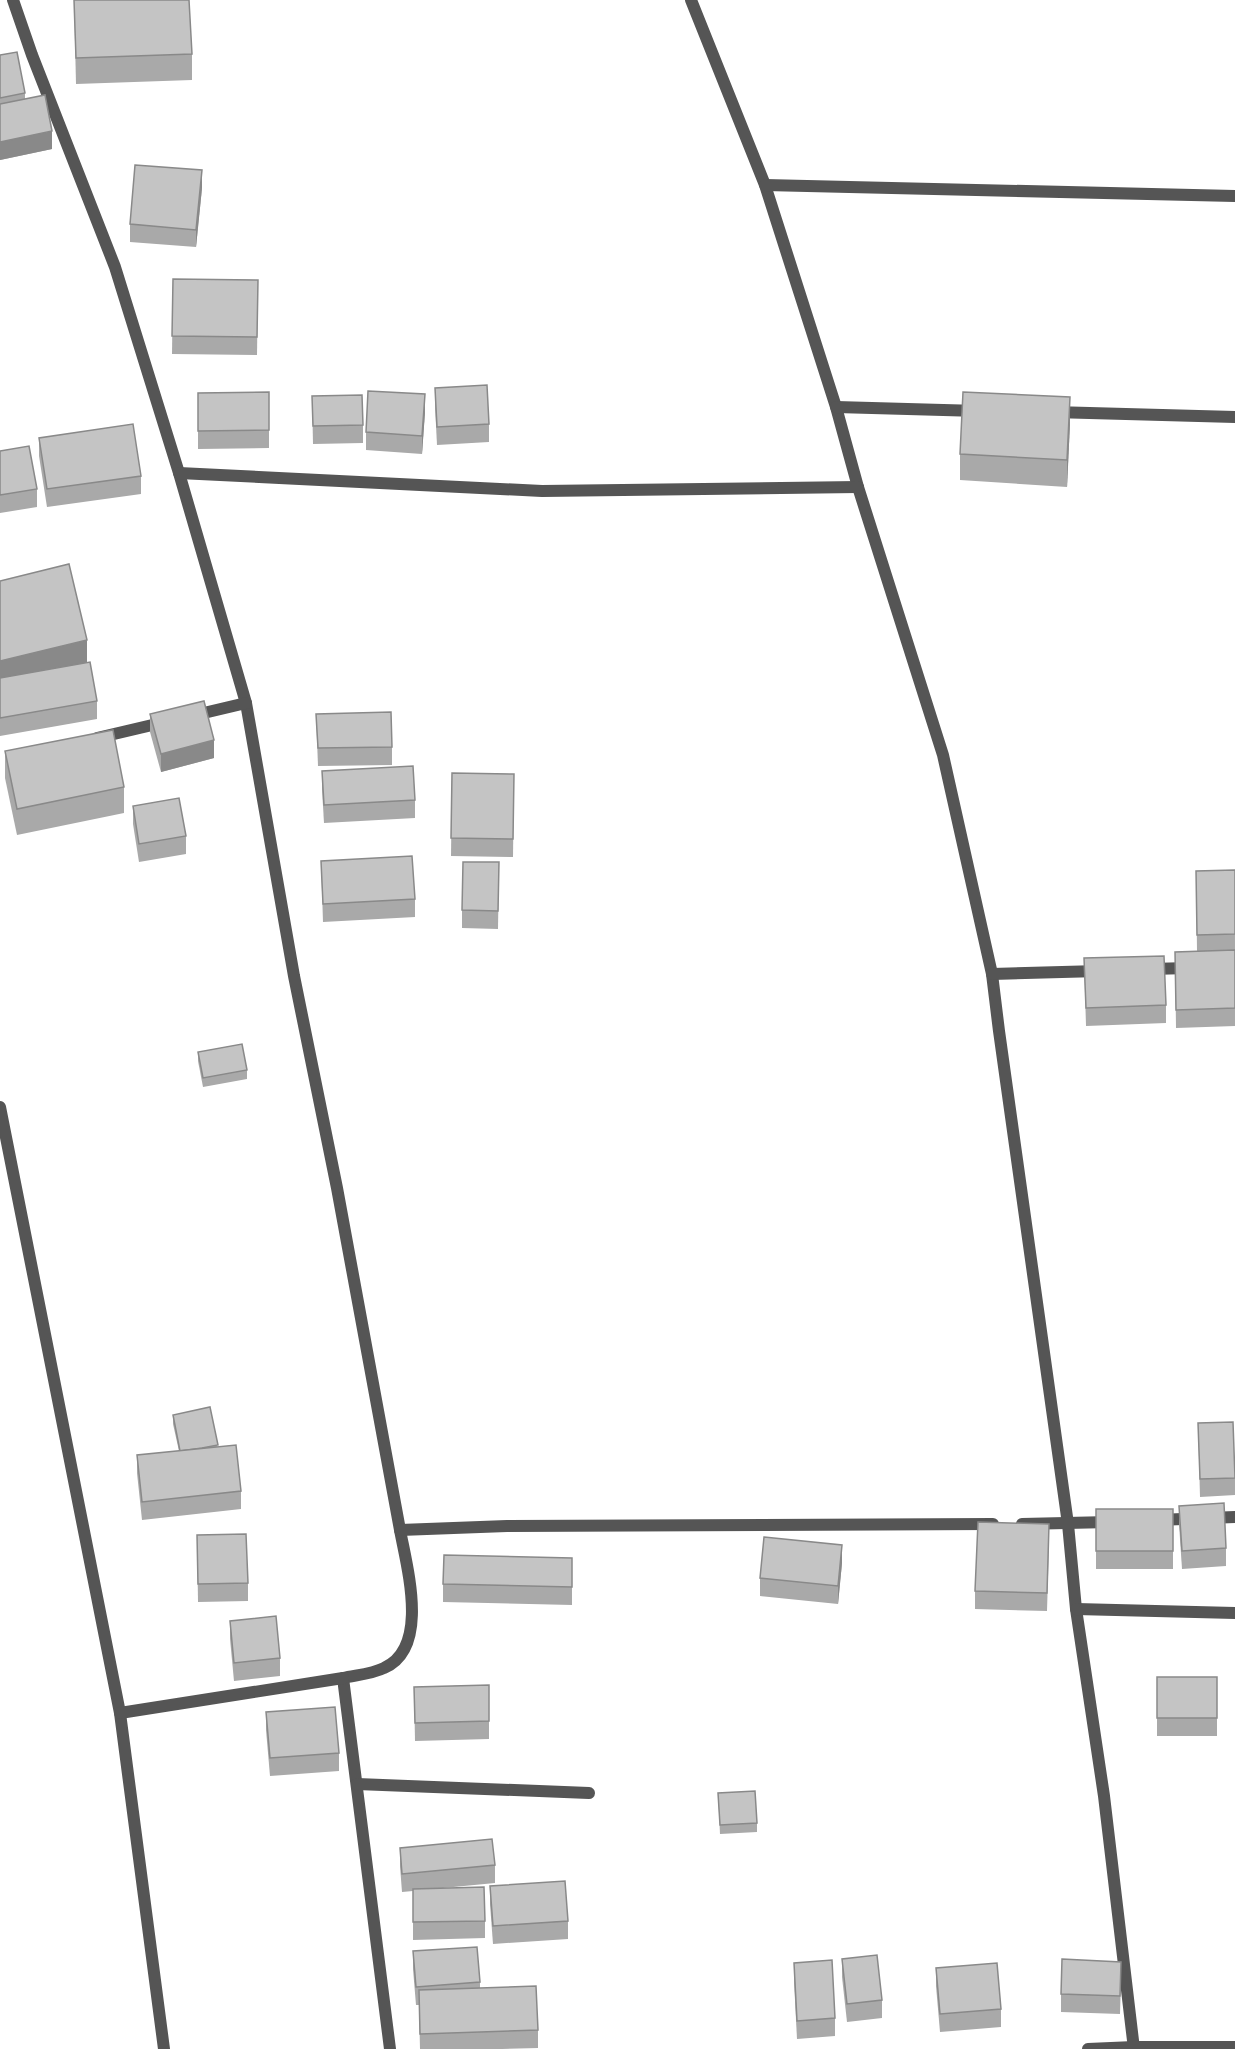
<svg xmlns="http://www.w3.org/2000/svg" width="1235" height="2049" viewBox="0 0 1235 2049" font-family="'Alegreya Sans',sans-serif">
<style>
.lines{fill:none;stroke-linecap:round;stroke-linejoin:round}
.street{stroke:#555;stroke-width:12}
.wall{fill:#a9a9a9}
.shaded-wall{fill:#898989}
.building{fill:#c4c4c4;stroke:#898989;stroke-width:1.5}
</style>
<rect width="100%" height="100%" fill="#fff"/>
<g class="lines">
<g class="street">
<path d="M13,0L32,55L115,267L179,473L246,703L294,976L337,1188L400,1530C407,1568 430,1648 384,1668C372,1674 356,1675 343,1678L390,2049"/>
<polyline points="691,0 765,185 836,407 858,487 943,755 992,974 999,1031 1068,1524 1076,1609 1104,1796 1134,2049"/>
<polyline points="765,185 1235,196"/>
<polyline points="836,407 979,411"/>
<polyline points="1053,412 1235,417"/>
<polyline points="179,473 542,491 858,487"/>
<polyline points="191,716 246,703"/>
<polyline points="97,738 165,722"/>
<polyline points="1150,969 1189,968"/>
<polyline points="992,974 1099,971"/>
<polyline points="0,1107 120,1713 164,2049"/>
<polyline points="1157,1520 1235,1517"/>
<polyline points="1022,1524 1110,1522"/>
<polyline points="400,1530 507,1526 993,1524"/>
<polyline points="1076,1609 1235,1613"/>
<polyline points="120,1713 343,1678"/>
<polyline points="357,1784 589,1793"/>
<polyline points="1088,2049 1134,2047 1235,2047"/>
</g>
</g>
<g class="wall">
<polygon points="74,0 192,54 192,80 76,84"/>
<polygon points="0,55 25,93 25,99 52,149 0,160"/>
<polygon points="202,188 196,247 130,242 130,224"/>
<polygon points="173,279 258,280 257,355 172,354"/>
<polygon points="435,388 489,424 489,442 437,445 435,406"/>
<polygon points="269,392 269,448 198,449 198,393"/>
<polygon points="312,396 363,425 363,443 313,444"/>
<polygon points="425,412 422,454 366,450 366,432"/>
<polygon points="1070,423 1067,487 960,480 960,454"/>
<polygon points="39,438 141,476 141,494 47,507 39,456"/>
<polygon points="0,451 37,489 37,507 0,513"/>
<polygon points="0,581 87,662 97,701 97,719 0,736"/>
<polygon points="150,714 214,758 161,772 150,732"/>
<polygon points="316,714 392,747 392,765 318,766"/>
<polygon points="5,751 124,787 124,813 17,835 5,778"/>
<polygon points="322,771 415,800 415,818 324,823 322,789"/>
<polygon points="452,773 514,774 513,857 451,856"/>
<polygon points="133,806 186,836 186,854 139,862 133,824"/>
<polygon points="321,861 415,899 415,917 323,922"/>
<polygon points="499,862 498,929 462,928 462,910"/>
<polygon points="1235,870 1235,1026 1176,1028 1175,952 1197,951 1196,871"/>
<polygon points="1084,958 1166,1005 1166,1023 1086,1026"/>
<polygon points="198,1052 247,1070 247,1079 203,1087 198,1061"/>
<polygon points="173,1415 218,1447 241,1491 241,1509 142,1520 137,1473 137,1455 179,1451 173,1424"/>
<polygon points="1198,1423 1235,1478 1235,1495 1200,1497"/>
<polygon points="1179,1506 1226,1548 1226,1566 1182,1569 1179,1524"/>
<rect x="1096" y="1509" width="77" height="60"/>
<polygon points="197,1535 248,1583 248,1601 198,1602"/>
<polygon points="1049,1542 1047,1611 975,1609 975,1591"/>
<polygon points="572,1558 572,1605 443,1602 443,1584"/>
<polygon points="842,1563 838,1604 760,1596 760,1578"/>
<polygon points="230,1621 280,1658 280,1676 234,1681 230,1639"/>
<rect x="1157" y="1677" width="60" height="59"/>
<polygon points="489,1685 489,1739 415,1741 414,1687"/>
<polygon points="266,1712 339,1753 339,1771 270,1776 266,1730"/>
<polygon points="718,1793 757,1823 757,1832 720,1834"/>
<polygon points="400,1848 495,1865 495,1883 443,1888 485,1921 485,1938 413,1940 413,1891 402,1892 400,1866"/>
<polygon points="490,1886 568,1921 568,1939 493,1944 490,1904"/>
<polygon points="413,1951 480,1982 480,1988 538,2030 538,2048 502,2049 420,2049 419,2005 416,2005 413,1969"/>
<polygon points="842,1959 882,2000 882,2018 847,2022 842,1977"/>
<polygon points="794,1963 835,2018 835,2036 797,2039 794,1981"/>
<polygon points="936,1968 1001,2009 1001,2027 940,2032 936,1986"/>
<polygon points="1121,1980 1120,2014 1061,2012 1061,1994"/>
</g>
<g class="shaded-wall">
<polygon points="52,131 52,149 0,160 0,142"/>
<polygon points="202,170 202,188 196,247 196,230"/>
<polygon points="425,394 425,412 422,454 422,436"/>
<polygon points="1070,397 1070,423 1067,487 1067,460"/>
<polygon points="87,640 87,666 0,687 0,661"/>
<polygon points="214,740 214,758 161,772 161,754"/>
<polygon points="842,1545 842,1563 838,1604 838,1586"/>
</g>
<g class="building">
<polygon points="74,0 189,0 192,54 76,58"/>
<polygon points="17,52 25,93 0,98 0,55"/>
<polygon points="45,95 52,131 0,142 0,104"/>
<polygon points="135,165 202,170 196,230 130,224"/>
<polygon points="173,279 258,280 257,337 172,336"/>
<polygon points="487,385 489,424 437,427 435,388"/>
<polygon points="368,391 425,394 422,436 366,432"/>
<polygon points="269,392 269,430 198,431 198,393"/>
<polygon points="963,392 1070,397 1067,460 960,454"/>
<polygon points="362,395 363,425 313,426 312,396"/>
<polygon points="133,424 141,476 47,489 39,438"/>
<polygon points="29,446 37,489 0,495 0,451"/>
<polygon points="69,564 87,640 0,661 0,581"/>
<polygon points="90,662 97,701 0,718 0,678"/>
<polygon points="204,701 214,740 161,754 150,714"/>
<polygon points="391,712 392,747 318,748 316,714"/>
<polygon points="113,730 124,787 17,809 5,751"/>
<polygon points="413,766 415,800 324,805 322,771"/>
<polygon points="452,773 514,774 513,839 451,838"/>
<polygon points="179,798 186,836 139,844 133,806"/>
<polygon points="412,856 415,899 323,904 321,861"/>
<polygon points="463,862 499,862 498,911 462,910"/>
<polygon points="1235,870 1235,934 1197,935 1196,871"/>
<polygon points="1235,950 1235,1008 1176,1010 1175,952"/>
<polygon points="1164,956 1166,1005 1086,1008 1084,958"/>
<polygon points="242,1044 247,1070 203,1078 198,1052"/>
<polygon points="210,1407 218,1445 202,1448 180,1451 173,1415"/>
<polygon points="1233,1422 1235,1478 1200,1479 1198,1423"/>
<polygon points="236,1445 241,1491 142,1502 137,1455"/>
<polygon points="1224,1503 1226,1548 1182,1551 1179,1506"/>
<rect x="1096" y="1509" width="77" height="42"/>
<polygon points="978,1522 1049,1524 1047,1593 975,1591"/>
<polygon points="246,1534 248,1583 198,1584 197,1535"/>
<polygon points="764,1537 842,1545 838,1586 760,1578"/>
<polygon points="444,1555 572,1558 572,1587 443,1584"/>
<polygon points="276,1616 280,1658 234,1663 230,1621"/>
<rect x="1157" y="1677" width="60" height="41"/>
<polygon points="489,1685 489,1721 415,1723 414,1687"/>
<polygon points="335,1707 339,1753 270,1758 266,1712"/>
<polygon points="755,1791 757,1823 720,1825 718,1793"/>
<polygon points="492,1839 495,1865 402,1874 400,1848"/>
<polygon points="565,1881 568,1921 493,1926 490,1886"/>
<polygon points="484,1887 485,1921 413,1922 413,1889"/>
<polygon points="477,1947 480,1982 416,1987 413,1951"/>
<polygon points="877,1955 882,2000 847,2004 842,1959"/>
<polygon points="1062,1959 1121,1962 1120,1996 1061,1994"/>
<polygon points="832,1960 835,2018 797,2021 794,1963"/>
<polygon points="997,1963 1001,2009 940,2014 936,1968"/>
<polygon points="536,1986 538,2030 420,2034 419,1990"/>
</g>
</svg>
